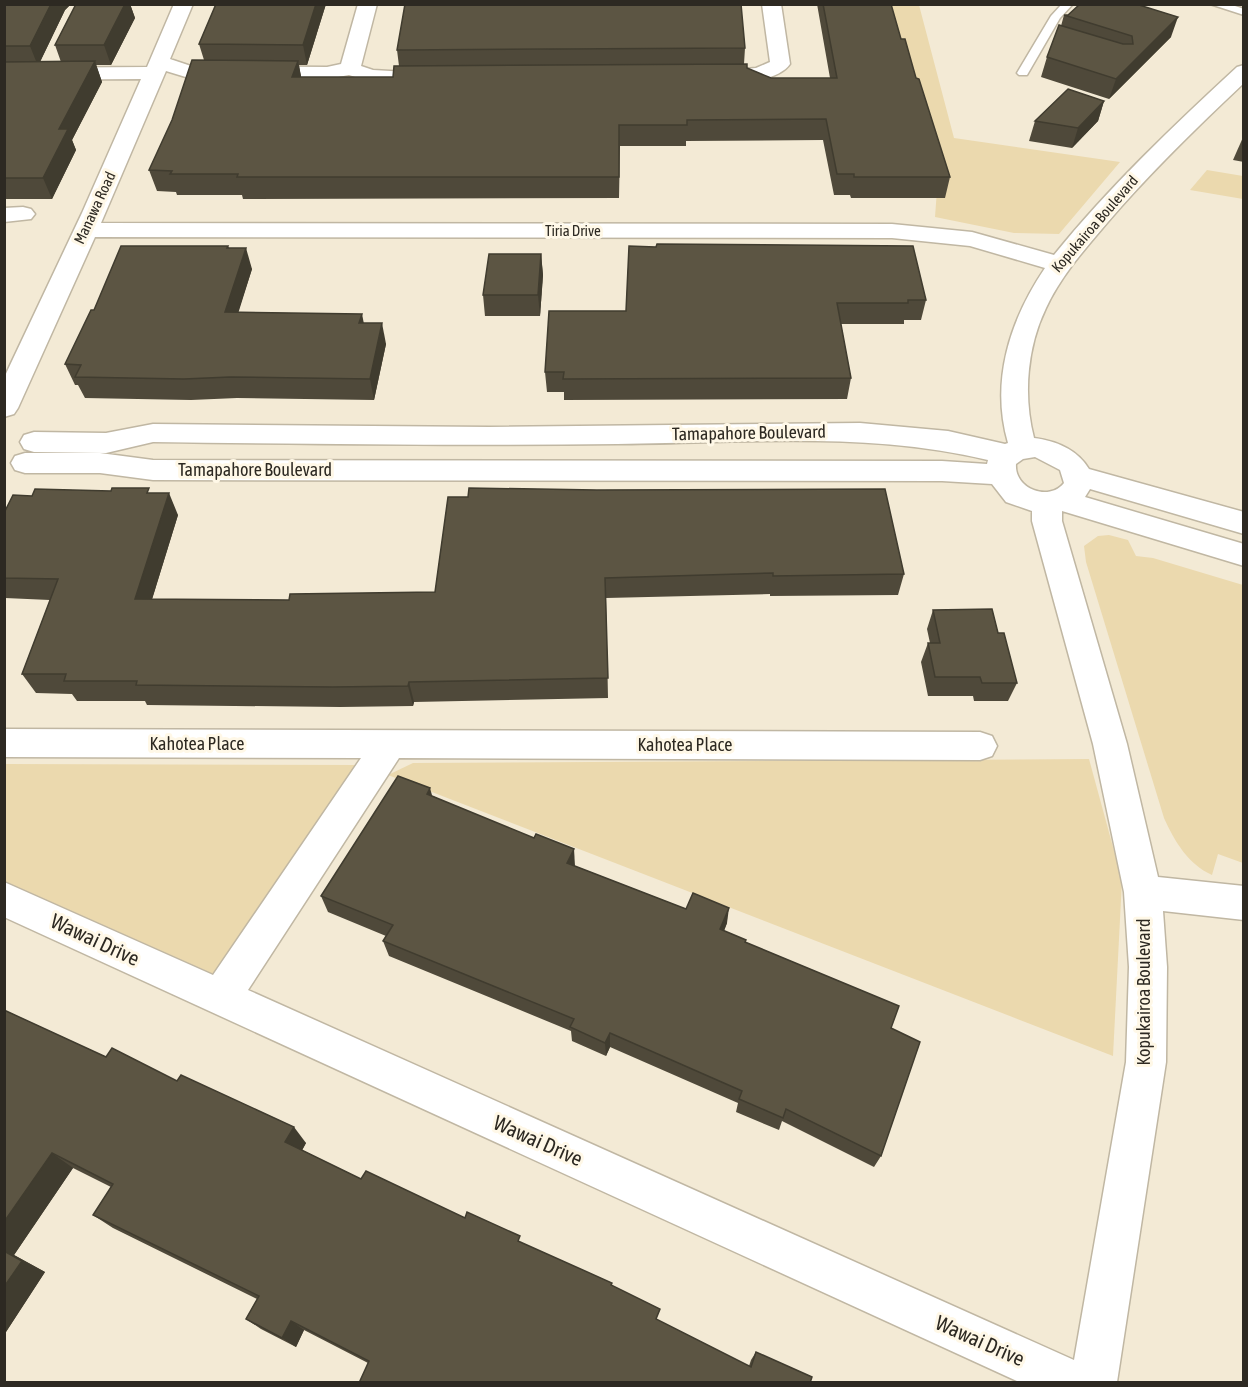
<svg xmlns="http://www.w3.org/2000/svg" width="1248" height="1387" viewBox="0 0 1248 1387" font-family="'Asap Condensed',sans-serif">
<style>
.green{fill:#ebd9ae}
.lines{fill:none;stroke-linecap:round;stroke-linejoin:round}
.lane-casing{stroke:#c0b7a3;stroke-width:3}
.street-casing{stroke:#c0b7a3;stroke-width:3}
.lane{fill:#fff;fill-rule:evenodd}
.street{fill:#fff;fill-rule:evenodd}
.wall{fill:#4f493a}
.shaded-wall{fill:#403c2f}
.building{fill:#5c5543;stroke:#403c2f;stroke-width:1.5}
.labels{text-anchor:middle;stroke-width:6;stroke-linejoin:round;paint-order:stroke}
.far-street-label{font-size:15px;fill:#2d2922;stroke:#fff8e7}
.street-label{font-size:18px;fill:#2d2922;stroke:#fff8e7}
.near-street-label{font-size:21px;fill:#2d2922;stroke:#fff8e7}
</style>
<rect width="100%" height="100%" fill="#f3ead5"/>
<g class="green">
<polygon points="871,5 919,5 954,138 1120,162 1059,234 1014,233 935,217 940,149"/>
<polygon points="1207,170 1243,176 1243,199 1190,190"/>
<path d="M1109,535L1128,540L1136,556L1153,558L1243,585V863L1218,854L1212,875C1188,864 1175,842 1164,818L1086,562L1084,546L1098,536Z"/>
<polygon points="1089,759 1122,880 1113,1056 388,775 413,763"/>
<polygon points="5,764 359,765 209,984 5,887"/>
</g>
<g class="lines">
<defs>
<g id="lane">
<polygon points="1062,4 1073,4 1060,18 1027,75 1019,75 1017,73 1051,16"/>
<polygon points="1210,4 1229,4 1244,9 1244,15"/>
</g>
<g id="street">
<path d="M174,4H193L170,59L191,66L327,67L341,64L358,4H377L361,66L373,70L424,73L431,75L434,79L431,83L424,85L371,82L349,75L327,79L189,78L166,71L101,223L892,224L972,232L1054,255C1109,187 1173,126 1237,67L1244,65V83C1196,128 1149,174 1107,223C1084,250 1061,276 1046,308C1027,347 1023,396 1034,438C1056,441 1077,449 1089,469L1244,512V534L1090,489L1085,497L1244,544V566L1062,511V521L1127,744L1158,877L1244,886V920L1163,911L1167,967L1166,1062L1117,1382H1019L4,917V882L213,975L361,758L4,757V729L980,732L992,736L997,746L992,756L980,760L399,758L248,990L1074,1360L1126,1062L1129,967L1124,892L1093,744L1032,521V511L1006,502L992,484L942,481L153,480L100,473H25L15,470L11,463L15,456L25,453H100L153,460L942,461L987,464L988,460C867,431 740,443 617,444C462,446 308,444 153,442L106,453L34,452L24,449L20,442L24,435L34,432L106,433L153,424L489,427L860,423L948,431L1005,444L1008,443C990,381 1010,320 1045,268L970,246L892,238L95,237L18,408L14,414L4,417V378L82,213L141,79L4,80V68L147,67ZM1035,457L1060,470L1064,483C1049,502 1014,489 1016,464L1023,459Z"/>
<path d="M762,4H781L790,64C777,83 728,86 708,80L705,76L708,72L756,68L770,62Z"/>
<polygon points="23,207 31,209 35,214 31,219 4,222 4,208"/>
</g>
</defs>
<use href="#lane" class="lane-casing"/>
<use href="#street" class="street-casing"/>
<use href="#lane" class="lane"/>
<use href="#street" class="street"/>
</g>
<g class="wall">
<polygon points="4,4 71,4 65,10 40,62 61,62 55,45 76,4 130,4 135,18 111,65 96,65 102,82 72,140 76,150 52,199 4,199"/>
<polygon points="216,4 326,4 307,65 299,65 301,77 393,77 399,66 397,50 745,48 744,64 747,68 771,78 830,78 817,4 891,4 901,39 950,177 945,198 851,198 850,195 834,195 823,140 686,141 686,146 620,146 619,198 243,199 242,195 177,195 176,192 157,191 149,170 204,60 199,44"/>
<polygon points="1064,15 1171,37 1109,99 1041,77 1047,57 1061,26"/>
<polygon points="1104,101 1098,121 1072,148 1029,141 1035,121"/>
<polygon points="1244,135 1244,162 1233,160"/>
<polygon points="228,246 229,248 252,269 238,312 364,323 386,344 374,400 237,398 191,400 85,398 78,385 75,385 65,364 94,310"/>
<polygon points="629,246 926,300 921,320 904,320 904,324 841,324 851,378 847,399 564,400 564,392 547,392 545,372 626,311"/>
<polygon points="541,254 543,275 540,316 485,316 483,295"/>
<polygon points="151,493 178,515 152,599 289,600 435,592 448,497 904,574 898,595 770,596 770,594 606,598 608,698 414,702 413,706 340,707 147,705 145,701 77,701 72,694 36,693 22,674 50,600 5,598 4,513 32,496"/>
<polygon points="933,610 998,633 1017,683 1008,701 974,701 973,696 928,696 921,662 928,643 930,643 927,629"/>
<polygon points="433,796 575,866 686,909 727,923 724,931 891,1028 881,1156 874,1167 782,1121 779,1130 736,1112 738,1103 610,1047 606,1056 572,1041 571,1031 389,956 383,941 386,936 328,912 321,896"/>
<polygon points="4,1010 106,1057 177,1081 306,1143 302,1150 361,1179 465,1218 522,1243 612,1286 658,1320 749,1366 751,1360 756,1352 812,1377 368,1363 304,1330 296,1347 261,1329 246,1319 257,1299 113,1228 93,1215 111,1187 73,1168 14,1255 45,1272 4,1335"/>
</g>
<g class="shaded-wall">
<polygon points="51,4 71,4 65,10 38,66 30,46"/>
<polygon points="125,4 130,4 135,18 111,65 104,45"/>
<polygon points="316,4 326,4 307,65 303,45"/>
<polygon points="1178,17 1171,37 1109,99 1116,79"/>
<polygon points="95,61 102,82 72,140 76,150 52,199 43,178 59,129"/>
<polygon points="298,61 302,81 292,77"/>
<polygon points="1104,101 1098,121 1072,148 1078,128"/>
<polygon points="246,248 252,269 232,333 225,312"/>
<polygon points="541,254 543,275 540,316 538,295"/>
<polygon points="362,314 366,334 359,323"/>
<polygon points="382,323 386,344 374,400 370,379"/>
<polygon points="169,493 178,515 146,619 135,599"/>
<polygon points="409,682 414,702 413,706 408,686"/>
<polygon points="430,788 435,806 427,794"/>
<polygon points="574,849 575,866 567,863"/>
<polygon points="729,908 727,923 718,945 720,929"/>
<polygon points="610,1033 610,1047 606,1056 605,1043"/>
<polygon points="294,1127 306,1143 298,1158 285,1142"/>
<polygon points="52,1153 73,1168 14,1255 45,1272 4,1335 4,1222"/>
<polygon points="291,1321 304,1330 296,1347 282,1338"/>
</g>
<g class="building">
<polygon points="4,4 51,4 30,46 4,46"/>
<polygon points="76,4 125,4 104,45 55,45"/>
<polygon points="216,4 316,4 303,45 199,44"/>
<polygon points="405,4 741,4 745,48 397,50"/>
<polygon points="823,4 891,4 901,39 905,39 916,78 919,79 950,177 854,177 854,174 837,174 826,119 687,120 687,125 619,125 619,177 237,177 238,174 170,174 172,171 149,170 172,120 192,60 298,61 292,77 393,77 394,66 747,64 747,68 771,78 837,78"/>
<polygon points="1080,4 1136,4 1178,17 1116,79 1047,57 1059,25 1123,44 1133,44 1132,36 1064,15 1068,15"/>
<polygon points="95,61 59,129 68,129 43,178 4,178 4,62"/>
<polygon points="1068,89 1104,101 1078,128 1035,121"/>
<polygon points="657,244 913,246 926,300 908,300 908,303 837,303 851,378 563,379 564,372 545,372 549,311 626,311 629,246 656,247"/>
<polygon points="121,246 228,246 227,248 246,248 225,312 362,314 359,323 382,323 370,379 230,377 184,379 75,377 81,365 65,364 91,310 94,310"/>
<polygon points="489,254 541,254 538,295 483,295"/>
<polygon points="112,488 149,488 147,493 169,493 135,599 289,600 290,594 435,592 448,497 468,497 469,488 597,490 885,489 904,574 773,576 773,573 605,578 608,678 409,682 408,686 333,687 136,685 137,681 64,681 66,674 22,674 58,579 4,578 4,513 13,495 32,496 35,489 111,491"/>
<polygon points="992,609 998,633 1004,633 1017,683 982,683 980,677 935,677 928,643 940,643 933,610"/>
<polygon points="398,776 430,788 427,794 534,838 536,834 574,849 567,863 686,909 693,893 729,908 720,929 746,940 745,942 899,1006 891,1028 920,1042 881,1156 786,1109 783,1118 739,1099 742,1091 610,1033 605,1043 570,1027 574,1019 383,941 393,925 321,896"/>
<polygon points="4,1010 106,1057 112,1048 177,1081 181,1075 294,1127 285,1142 361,1179 366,1171 465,1218 467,1212 520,1236 518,1241 612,1283 611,1285 660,1309 656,1319 751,1367 756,1352 812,1377 810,1383 359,1383 369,1361 291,1321 282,1338 246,1319 259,1296 93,1215 113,1184 52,1153 4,1222"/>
<polygon points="4,1251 22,1261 4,1287"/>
</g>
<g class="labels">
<g class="far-street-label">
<text transform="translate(95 208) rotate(-65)" y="5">Manawa Road</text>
<text transform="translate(1095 224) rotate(-49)" y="5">Kopukairoa Boulevard</text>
<text x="573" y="236">Tiria Drive</text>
</g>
<g class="street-label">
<text transform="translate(749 433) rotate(-1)" y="6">Tamapahore Boulevard</text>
<text x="255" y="476">Tamapahore Boulevard</text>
<text x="197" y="750">Kahotea Place</text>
<text x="685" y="751">Kahotea Place</text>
<text transform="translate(1144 992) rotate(-90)" y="6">Kopukairoa Boulevard</text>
</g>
<g class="near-street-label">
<text transform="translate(95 940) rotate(25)" y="7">Wawai Drive</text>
<text transform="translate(538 1141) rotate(24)" y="7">Wawai Drive</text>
<text transform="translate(980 1341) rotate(24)" y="7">Wawai Drive</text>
</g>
</g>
<rect width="1248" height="1387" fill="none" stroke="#2d2922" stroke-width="12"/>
</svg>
